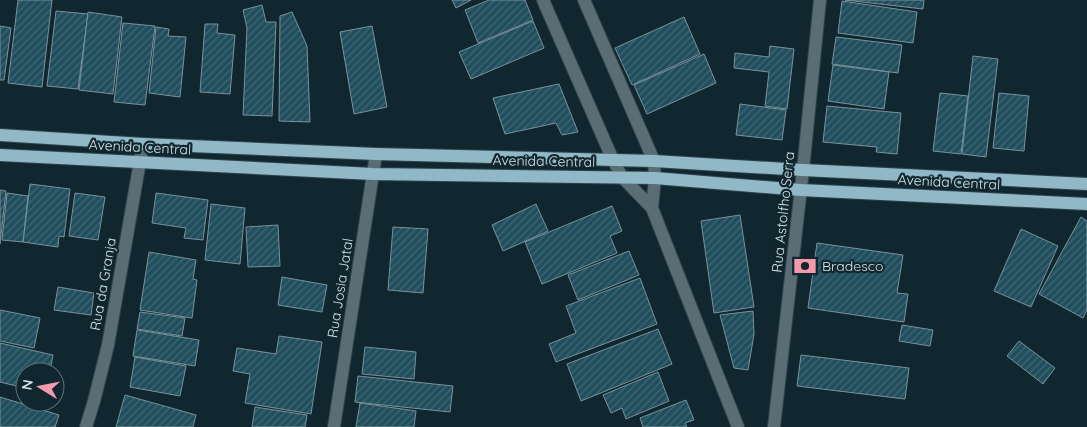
<svg xmlns="http://www.w3.org/2000/svg" width="1087" height="427" viewBox="0 0 1087 427" font-family="Quicksand,sans-serif">
<style>
.building{fill:url(#building-hatch);stroke:#79929c}
.lines{fill:none;stroke-linecap:round;stroke-linejoin:round}
.minor-casing{stroke:#30454d;stroke-width:14}
.major-casing{stroke:#30454d;stroke-width:14}
.minor{stroke:#5b6d74;stroke-width:12}
.major{stroke:#91b8c7;stroke-width:12}
.labels{text-anchor:middle;stroke-width:4.5;stroke-linejoin:round;paint-order:stroke}
.street-label{font-size:14px;fill:#d5e3e8;stroke:#10272f}
.poi-label{font-size:14px;fill:#d5e3e8;stroke:#10272f;text-anchor:start}
</style>
<defs>
<pattern id="building-hatch" width="6" height="6" patternUnits="userSpaceOnUse" patternTransform="scale(1.25)"><rect width="6" height="6" fill="#214e5d"/><path d="M-1 1l2-2M0 6l6-6M5 7l2-2" fill="none" stroke="#406774"/></pattern>
</defs>
<rect width="100%" height="100%" fill="#10272f"/>
<g class="building">
<polygon points="18,0 52,0 42,87 8,83"/>
<polygon points="452,0 471,0 456,8"/>
<polygon points="489,0 525,0 533,20 478,43 465,10"/>
<polygon points="845,0 924,0 923,9"/>
<polygon points="842,1 917,12 913,43 838,33"/>
<polygon points="262,5 266,22 276,22 272,116 243,115 247,28 243,10"/>
<polygon points="56,11 88,14 78,89 47,86"/>
<polygon points="88,12 122,17 113,94 79,90"/>
<polygon points="292,12 307,46 310,122 279,121 280,16"/>
<polygon points="684,17 700,54 632,85 615,48"/>
<polygon points="533,21 544,48 471,79 459,52"/>
<polygon points="123,23 155,26 145,105 114,102"/>
<polygon points="205,24 218,24 217,33 235,35 230,94 200,92"/>
<polygon points="0,26 11,28 4,80 0,80"/>
<polygon points="372,26 387,107 354,114 340,32"/>
<polygon points="156,27 169,29 168,36 186,37 180,97 149,93"/>
<polygon points="836,37 902,45 898,73 832,64"/>
<polygon points="770,46 794,49 787,109 765,106 769,72 734,68 735,53 769,57"/>
<polygon points="704,54 716,83 647,114 634,85"/>
<polygon points="973,56 998,59 986,157 962,154"/>
<polygon points="833,65 889,72 884,109 828,101"/>
<polygon points="559,84 578,132 562,135 556,123 505,134 493,98"/>
<polygon points="940,93 968,96 961,154 933,151"/>
<polygon points="999,93 1029,96 1024,151 993,148"/>
<polygon points="740,104 786,110 782,140 736,135"/>
<polygon points="827,106 901,113 897,154 876,152 877,147 823,142"/>
<polygon points="30,184 70,189 64,237 59,236 58,247 23,242"/>
<polygon points="0,190 6,191 0,244"/>
<polygon points="7,193 28,196 23,242 2,240"/>
<polygon points="75,193 105,197 98,240 69,236"/>
<polygon points="156,193 208,200 203,240 184,238 186,228 152,223"/>
<polygon points="211,204 245,208 240,264 205,260"/>
<polygon points="536,204 548,231 503,251 492,225"/>
<polygon points="612,206 622,231 610,236 617,253 542,284 525,242"/>
<polygon points="740,215 754,307 714,313 701,221"/>
<polygon points="1081,217 1087,221 1087,310 1083,318 1039,294"/>
<polygon points="278,225 280,266 248,267 246,227"/>
<polygon points="393,227 428,229 423,293 388,290"/>
<polygon points="1021,229 1058,246 1031,307 994,291"/>
<polygon points="817,243 903,255 897,293 908,294 904,322 808,308"/>
<polygon points="629,251 639,275 578,300 568,275"/>
<polygon points="149,252 196,260 193,279 197,280 192,318 140,310"/>
<polygon points="282,277 327,285 322,312 278,305"/>
<polygon points="640,278 657,324 556,362 549,344 576,333 566,306"/>
<polygon points="58,287 94,293 91,315 54,310"/>
<polygon points="0,310 40,318 34,348 0,341"/>
<polygon points="753,311 754,334 748,370 734,368 720,315"/>
<polygon points="140,312 185,318 182,336 137,329"/>
<polygon points="902,325 933,330 930,346 899,341"/>
<polygon points="658,329 672,364 581,401 567,364"/>
<polygon points="137,330 199,340 195,366 133,356"/>
<polygon points="279,336 322,342 311,414 245,403 250,374 233,371 237,348 276,354"/>
<polygon points="1019,341 1055,368 1043,384 1007,356"/>
<polygon points="0,343 53,355 50,371 58,373 55,387 55,372 25,372 25,388 0,382"/>
<polygon points="365,347 416,352 414,379 362,374"/>
<polygon points="801,355 909,368 905,399 797,386"/>
<polygon points="135,357 186,366 180,396 130,387"/>
<polygon points="658,372 669,401 626,419 622,408 611,413 603,395"/>
<polygon points="358,376 453,386 450,412 355,402"/>
<polygon points="125,395 196,415 193,427 116,427"/>
<polygon points="0,397 59,415 55,427 0,427"/>
<polygon points="686,400 694,420 685,423 687,427 643,427 640,418"/>
<polygon points="360,403 416,411 414,427 356,427"/>
<polygon points="255,407 307,415 305,427 252,427"/>
</g>
<g class="lines">
<defs>
<g id="minor">
<polyline points="543,0 613,160 622,177 652,208 738,427"/>
<polyline points="584,0 654,161 655,178 652,208"/>
<polyline points="86,427 94,401 108,345 143,144"/>
<polyline points="334,427 376,154"/>
<polyline points="774,427 803,170 820,0"/>
</g>
<g id="major">
<polyline points="0,135 143,144 376,154 654,161 803,170 1087,184"/>
<polyline points="0,155 373,174 655,178 801,190 1087,204"/>
</g>
</defs>
<use href="#minor" class="minor-casing"/>
<use href="#major" class="major-casing"/>
<use href="#minor" class="minor"/>
<use href="#major" class="major"/>
</g>
<defs>
<symbol id="bank-bare" viewBox="-9 -9 18 18"><path d="M-6-4H6V4H-6ZM0-2.3a2.3 2.3 0 1 0 0 4.6a2.3 2.3 0 1 0 0-4.6Z" fill="#f39aac" stroke="#10272f" stroke-width="2.5" paint-order="stroke"/></symbol>
</defs>
<g fill-rule="evenodd">
<use href="#bank-bare" x="789" y="250" width="32" height="32"/>
</g>
<g class="labels">
<g class="street-label">
<text transform="translate(140 147) rotate(3)" y="5">Avenida Central</text>
<text transform="translate(544 161) rotate(1)" y="5">Avenida Central</text>
<text transform="translate(949 182) rotate(3)" y="5">Avenida Central</text>
<text transform="translate(783 212) rotate(-84)" y="5">Rua Astolfho Serra</text>
<text transform="translate(103 284) rotate(-80)" y="5">Rua da Granja</text>
<text transform="translate(340 288) rotate(-81)" y="5">Rua Josia Jatal</text>
</g>
<g class="poi-label">
<text x="822" y="271">Bradesco</text>
</g>
</g>
<g transform="translate(40 387) rotate(280)"><circle r="24" fill="#10272f" stroke="#5f7279"/>
<path d="M0-4L9 19L0 12L-9 19Z" fill="#f39aac"/>
<text y="-8" font-size="14" font-weight="bold" text-anchor="middle" fill="#d5e3e8">N</text>
</g>
</svg>
